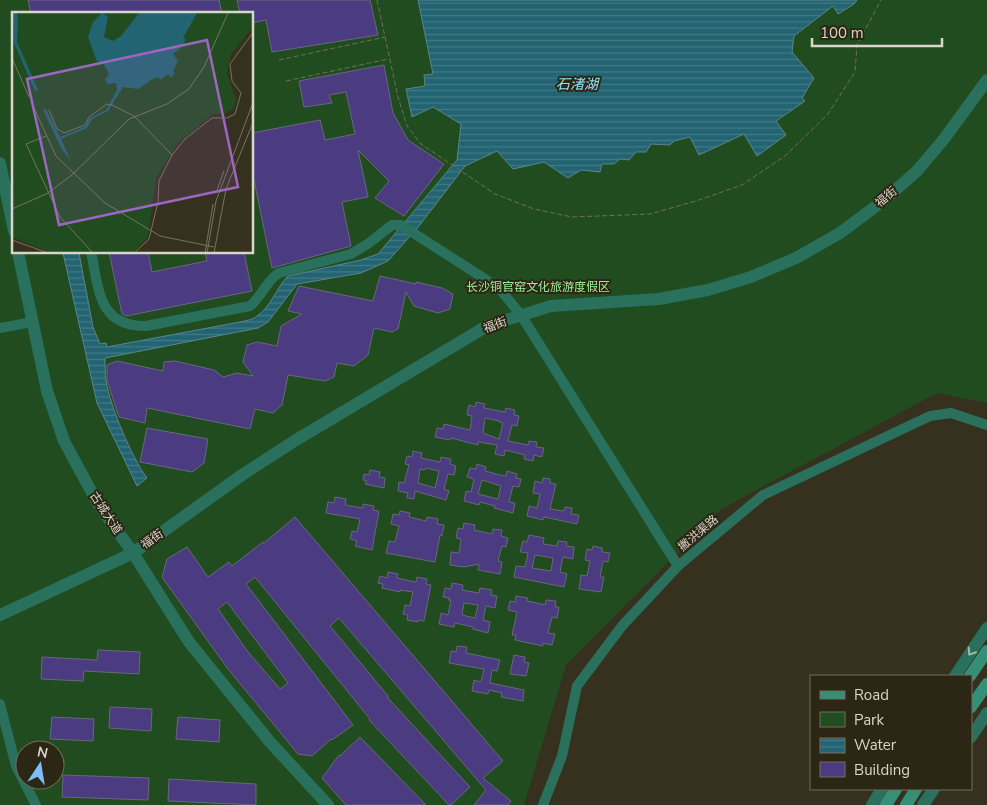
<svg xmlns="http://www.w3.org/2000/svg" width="987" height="805" viewBox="0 0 987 805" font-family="'Nunito Sans','Noto Sans SC',sans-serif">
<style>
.park{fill:#214c1f;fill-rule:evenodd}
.water{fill:url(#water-rules);stroke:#59868c}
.building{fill:#4b3c81;stroke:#69677b;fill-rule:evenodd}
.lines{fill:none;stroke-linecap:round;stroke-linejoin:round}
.path{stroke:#726e5e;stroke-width:1;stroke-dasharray:5 2.5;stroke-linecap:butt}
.minor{stroke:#29715d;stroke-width:10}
.tertiary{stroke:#29715d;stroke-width:12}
.secondary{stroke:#359077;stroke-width:12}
.oneway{stroke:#a4b7a9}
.labels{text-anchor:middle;stroke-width:4;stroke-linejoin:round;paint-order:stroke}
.street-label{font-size:12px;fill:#d8d5ca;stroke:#2c2715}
.park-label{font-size:12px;fill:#9def97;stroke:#2c2715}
.water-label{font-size:14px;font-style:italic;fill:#91e5fa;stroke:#2c2715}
.inset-road{fill:none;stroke:#777363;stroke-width:1}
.view{fill:#9c67c3;fill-opacity:0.15;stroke:#9c67c3;stroke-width:2.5}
.inset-edge{fill:none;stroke:#d8d5ca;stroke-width:2.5}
</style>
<defs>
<pattern id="water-rules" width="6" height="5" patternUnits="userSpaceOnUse" patternTransform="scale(1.25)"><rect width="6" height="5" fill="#236472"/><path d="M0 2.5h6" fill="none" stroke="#427985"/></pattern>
</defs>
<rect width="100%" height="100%" fill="#36311f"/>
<path class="park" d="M0,0H987V403L937,393L721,509L566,665L524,805H0ZM14,14H252V252H14ZM25,750H55V780H25Z"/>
<path class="water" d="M418,0H857L854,4L838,14L833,6L794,36L792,52L814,78L802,98L805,101L776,121L786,135L757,156L744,134L699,155L690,137L674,141L670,145L651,144L646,152H636L629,160L620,159L614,164H602L600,172L581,170L568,178L544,162L513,169L497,151L465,166L419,226L388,261L361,273L297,284L268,322L258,328L105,358C105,366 105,374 106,381C110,406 132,458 147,478L137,486L97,403L63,253H79L93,327L100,344L106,343L107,347L245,321C249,320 254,319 257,316C271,307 276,288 288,276L361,260L378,254L457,160L461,124L433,107L412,117L406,89L425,86L424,75L433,74Z"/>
<g class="building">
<polygon points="28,0 219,0 222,14 31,14"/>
<polygon points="237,0 370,0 378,35 272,52 266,20 252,23 252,14 240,14"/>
<polygon points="384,65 393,113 408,140 444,164 404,216 375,198 389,181 358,150 368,197 342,202 351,246 272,268 252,170 252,133 320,120 325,140 355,134 346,92 329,95 332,103 304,107 299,81"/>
<polygon points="109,252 148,252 152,272 207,261 205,252 244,252 252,291 126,316 122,314"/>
<polygon points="380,276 416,284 416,282 442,288 453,294 450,309 438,313 414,306 406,292 398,329 392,332 374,328 368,355 354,366 337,363 334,377 325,381 288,375 282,405 273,413 255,409 250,429 147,408 145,423 119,417 107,380 107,365 117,361 163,371 164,362 175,361 214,370 223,377 237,373 253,376 243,362 247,345 257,342 277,346 281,326 302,314 288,311 299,286 373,301"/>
<path d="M476,402L485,404L484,408L505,412L506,408L515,410L514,415L519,416L517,426L512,425L508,441L528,445L529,441L537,442L536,447L544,448L542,457L534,455L533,461L524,459L525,455L505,450L504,456L495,454L497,445L478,442V445L451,438L450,440L435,437L437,428L443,429L444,424L470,430L472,416L467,415L469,405L475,407ZM485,418L499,421V422L503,423L499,439L483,433Z"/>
<polygon points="147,428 208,439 204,463 192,472 140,462"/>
<path d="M413,451L422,453L421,458L440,462L441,457L451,459L450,464L456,466L454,475L448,474L444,489L449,491L446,500L415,491L414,499L407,498L408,493L398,491L399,482L404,483L409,465L405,464L407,456L412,457ZM426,468L439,471L435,488L418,483L420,469L425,470Z"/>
<path d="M477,464L486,467L485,471L500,475L506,476L507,471L517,474L516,478L521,479L519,487L513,486L509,502L515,503L513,513L494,508L495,506L480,502L479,505L464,501L466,491L471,492L474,479L467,477L470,468L476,469ZM482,480L501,486L498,499L478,494Z"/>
<polygon points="370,470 380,472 379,477 385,478 384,488 365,484 367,481 363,480 364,474 369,475"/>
<polygon points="543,478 550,479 550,483 556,484 550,509 564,511 565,507 572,508 571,514 579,515 577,524 544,517 543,520 527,516 529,506 537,508 540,494 533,493 535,481 542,483"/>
<polygon points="335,497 346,499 345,505 363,508 363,504 374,506 373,510 379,511 372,550 355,546 357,541 350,539 352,531 357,532 360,519 326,513 328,502 334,503"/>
<polygon points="400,511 410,513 409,517 426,521 427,517 438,519 437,524 444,525 442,536 440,535 435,562 386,553 389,541 395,542 399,526 391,524 393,514 399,515"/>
<path d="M295,517L503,761L483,778L511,801L508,805H474L486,790L339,618L330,626L388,696L387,697L470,787L451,805H449L369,720L370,719L255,577L246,584L353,725L332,740L331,739L312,756L298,754L228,669L162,577L167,559L187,547L208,577L229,562L232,566L263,542L264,543ZM227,602L288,683L280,689L248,652L218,609Z"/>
<polygon points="464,523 475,525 474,530 492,534 493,529 502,530 501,536 508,538 506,547 502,546 498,561 502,562 500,574 478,570 479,564 464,567 450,565 451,552 459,553 461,539 456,538 458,528 463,529"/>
<path d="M529,535L544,538L543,544L557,546L558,541L567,542L566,546L574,547L573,559L563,557L560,572L567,574L564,587L514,577L516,566L525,567L528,553L520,552L523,541L527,542ZM535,555L553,558L551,571L532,568Z"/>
<polygon points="593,546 602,548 602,552 610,553 608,562 603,561 600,577 604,577 601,592 579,589 581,575 587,576 590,561 585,560 587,549 592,550"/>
<polygon points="388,572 398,574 397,578 410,581 416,582 417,577 427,579 426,584 431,585 424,621 418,620 418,622 407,620 408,615 403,614 405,605 410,606 413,592 400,590 400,592 382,588 383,584 378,583 380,576 387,578"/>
<path d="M452,583L463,585L462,590L479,593L480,588L492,590L491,595L497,596L495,608L486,606L483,620L490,622L488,633L473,629V627L455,623L454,627L439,624L441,613L448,615L451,600H448L449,598L443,597L445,588L451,589ZM464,603L478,605L475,618L462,615Z"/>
<polygon points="516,596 528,598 527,601 532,602 545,605 546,600 556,601 555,607 559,607 557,618 552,617 548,633 555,634 552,645 543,643 543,646 515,640 516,635 512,635 517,612 508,610 510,601 515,602"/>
<polygon points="457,646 467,647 466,653 500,660 497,671 492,670 490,683 524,690 523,701 501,697 502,693 489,690 488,694 472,691 474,680 481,682 484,669 449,663 451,651 456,652"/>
<polygon points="98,650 140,652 139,674 84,671 83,681 41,679 42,657 97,660"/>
<polygon points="514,655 525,657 524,662 529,663 526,676 510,674"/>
<polygon points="110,707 152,709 151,731 109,728"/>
<polygon points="52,717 94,719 93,741 50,739"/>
<polygon points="178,717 220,720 219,742 176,739"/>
<polygon points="360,737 426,805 346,805 322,778 339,755 340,756"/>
<polygon points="63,775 149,778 148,800 62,797"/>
<polygon points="169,779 256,784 256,805 168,801"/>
</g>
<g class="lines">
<g class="path">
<polyline points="377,0 398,97 407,126 421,144 495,194 534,209 572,217 650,214 696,201 742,185 785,156 828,114 855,72 857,45 881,0"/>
<polyline points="279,60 385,37"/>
<polyline points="286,81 388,59"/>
</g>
<g class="minor">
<path d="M91,252C99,289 98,327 146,326L250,306C262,296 266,281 279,273L351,254L369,243L392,225H401L499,288L521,315L678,566"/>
<polyline points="0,328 32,322"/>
<polyline points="0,704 16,766 36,805"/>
<polyline points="543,805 562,756 577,686 622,626 678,566 763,495 930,416 951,413 987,425"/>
</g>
<g class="tertiary">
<polyline points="0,163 14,231"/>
<polyline points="18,252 47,391 64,441 97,502 133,553 189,642 270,742 328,805"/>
<polyline points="0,615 133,553 242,475 296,440 487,326 551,306 659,299 708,290 751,277 796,258 840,233 883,201 917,171 944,139 987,80"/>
<polyline points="955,676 987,628"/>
<polyline points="971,737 987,713"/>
<polyline points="872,805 882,789"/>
<polyline points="923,805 934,789"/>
</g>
<g class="secondary">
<polyline points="970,676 987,651"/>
<polyline points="971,707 987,684"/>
<polyline points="886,805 896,789"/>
<polyline points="906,805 916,789"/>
</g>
</g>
<defs><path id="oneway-chevron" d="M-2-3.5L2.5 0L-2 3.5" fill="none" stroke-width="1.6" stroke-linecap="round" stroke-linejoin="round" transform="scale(1.25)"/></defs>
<use class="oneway" href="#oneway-chevron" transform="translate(971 652) rotate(123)"/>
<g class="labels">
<g class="street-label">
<text transform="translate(886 197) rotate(-40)" y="4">福街</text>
<text transform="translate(495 325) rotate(-21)" y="4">福街</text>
<text transform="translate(106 513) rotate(57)" y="4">古城大道</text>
<text transform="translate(698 533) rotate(-40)" y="4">撇洪渠路</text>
<text transform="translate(152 539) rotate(-35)" y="4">福街</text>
</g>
<g class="park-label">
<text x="538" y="291">长沙铜官窑文化旅游度假区</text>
</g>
<g class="water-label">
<text x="577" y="89">石渚湖</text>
</g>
</g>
<g transform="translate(12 12)">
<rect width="241" height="241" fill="#36311f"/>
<path d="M0,1H241V15L219,42L215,62L224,87L222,95L213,102H201L166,131L144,166L136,225L120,241H38L0,225Z" fill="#214c1f"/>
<path d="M1,1H5L6,8L5,30L26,78L23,79L2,31ZM90,1L96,5L92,25L101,29L109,24L127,1H185L171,26L174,27L171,34L161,42L166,49L161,59L163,61L159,66L156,62L148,68L146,65L139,68L126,77L111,75L96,99L80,107L75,116L49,127L59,149L49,136L31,98L34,97L48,125L72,115L78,106L94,98L105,78L104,71L95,72L93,67L97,63L91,50H85L76,25L81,10Z" fill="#236472"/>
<path class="inset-road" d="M0,46L17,85M22,96L44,144L93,191L148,224L202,235M37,98L45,117L52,121L73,113L77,105L95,92L100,93L122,104L160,143M34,124L14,132L48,205L81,241M205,178L212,159M0,197L36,181L61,162L117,107L155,92L177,77L192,55L216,1M0,228L36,241M122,241L137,227L146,190L147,169L160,143L173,127L200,106H215L223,102L229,81L220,69L218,52L242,19M193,241L201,192M195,241L204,189L242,88M202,241L214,177L242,108"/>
<path class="view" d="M195,28L226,175L47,213L15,67Z"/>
<rect width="241" height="241" class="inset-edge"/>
</g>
<rect x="810" y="675" width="162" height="115" fill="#2c2715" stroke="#716d5d"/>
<rect x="820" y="691" width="25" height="8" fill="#359077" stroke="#716d5d"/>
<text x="854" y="700" font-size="15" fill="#d8d5ca">Road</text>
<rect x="820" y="712" width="25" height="15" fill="#214c1f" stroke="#716d5d"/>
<text x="854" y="725" font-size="15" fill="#d8d5ca">Park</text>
<rect x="820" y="738" width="25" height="15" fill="url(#water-rules)" stroke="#716d5d"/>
<text x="854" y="750" font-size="15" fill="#d8d5ca">Water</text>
<rect x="820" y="762" width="25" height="15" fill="#4b3c81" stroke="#716d5d"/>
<text x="854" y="775" font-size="15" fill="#d8d5ca">Building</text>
<g transform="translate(40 765) rotate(12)"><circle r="24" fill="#2c2715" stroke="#716d5d"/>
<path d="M0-4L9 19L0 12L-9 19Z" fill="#7ebdf9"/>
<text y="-8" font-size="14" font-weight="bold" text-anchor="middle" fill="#d8d5ca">N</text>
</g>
<path d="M812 38v8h130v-8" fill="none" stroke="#d8d5ca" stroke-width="2.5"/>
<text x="820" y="38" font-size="15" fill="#d8d5ca" stroke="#2c2715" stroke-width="4" paint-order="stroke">100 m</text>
</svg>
